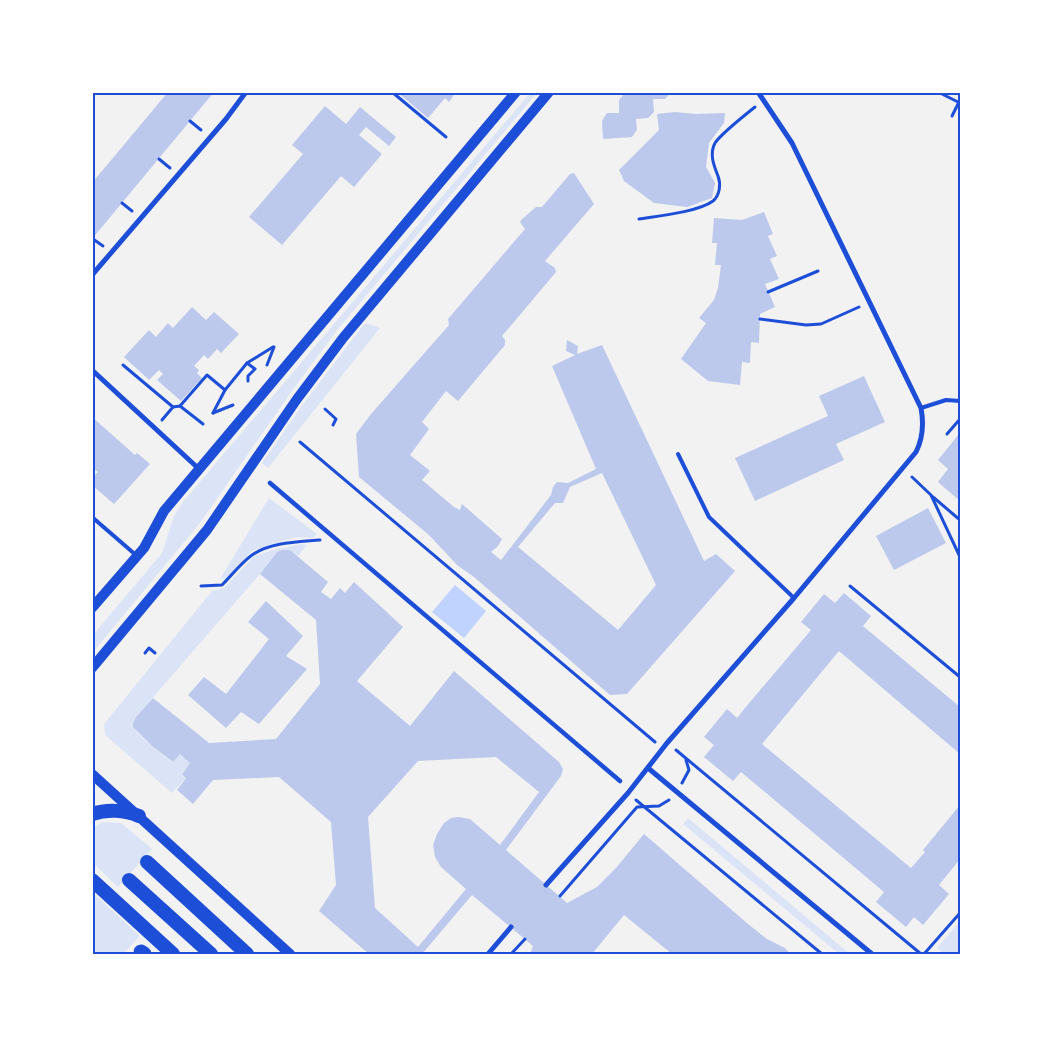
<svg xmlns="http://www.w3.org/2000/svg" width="1053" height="1047" viewBox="0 0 1053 1047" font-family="Arial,sans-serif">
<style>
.green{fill:#dbe4f7}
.water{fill:#bfd3fe}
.building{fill:#bdc9ec;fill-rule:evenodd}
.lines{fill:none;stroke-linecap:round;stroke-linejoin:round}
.path{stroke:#1d4ed8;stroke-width:3}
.service{stroke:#1d4ed8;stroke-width:4}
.pedestrian{stroke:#1d4ed8;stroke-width:4.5}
.minor{stroke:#1d4ed8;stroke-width:5}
.secondary{stroke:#1d4ed8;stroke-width:10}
.trunk{stroke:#1d4ed8;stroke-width:14}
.motorway{stroke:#1d4ed8;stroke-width:15}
.neatline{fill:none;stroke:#1d4ed8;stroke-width:2}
</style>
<rect width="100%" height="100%" fill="#f2f2f2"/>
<g class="green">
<polygon points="530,93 537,93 338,329 294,388 200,523 93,652 93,635 162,553 174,516 182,503"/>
<polygon points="364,324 369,324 380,328 268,468 262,463 301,407"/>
<polygon points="269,498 317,534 313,538 297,537 271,544 252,551 226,578 220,579"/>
<path d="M301,544L307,545L298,556L290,550L277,552L260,574L136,717C134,720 133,722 133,725C134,734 165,756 172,762L180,754L190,763L182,773L186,778L172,793L105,735L104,724L212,591L224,588L254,556L276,549Z"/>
<polygon points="688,818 850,954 839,954 683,824"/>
<polygon points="104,822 121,823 152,849 118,887 93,863 92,829 100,823"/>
<polygon points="93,893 140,936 123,954 93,954"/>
<polygon points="960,921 960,953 959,954 944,954 937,948"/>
</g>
<polygon class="water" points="455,585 486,611 464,638 432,612"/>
<g class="building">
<polygon points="168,92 214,92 92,239 92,183"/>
<polygon points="397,92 456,92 449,102 445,98 428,118"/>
<polygon points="635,92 671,92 665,99 653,99 654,112 648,118 636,119 637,130 632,137 603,139 602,121 607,113 619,113 619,100 624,94"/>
<polygon points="325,106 346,124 360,107 396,137 389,146 366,127 359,135 382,154 354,187 341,176 282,245 249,217 303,154 292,145"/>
<polygon points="675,112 696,114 725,113 724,123 709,143 706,167 715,183 712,198 687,207 654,203 624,181 619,170 659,130 657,114"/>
<path d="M574,173L594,204L545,261L555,268L556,272L502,336L505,340V345L458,401L446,391L422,422L429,429L410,455L430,471L422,480L454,507L460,510L462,504L502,539L498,546L491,552L501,560L551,495L553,487L557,482L568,483L596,469L552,366L575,355L566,351L567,340L578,346L577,354L602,345L704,561L716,554L735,571L627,694L610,695L474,577L457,565L429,535L359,477L356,434L371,414L449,325L448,319L525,229L520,222L522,219L536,207H542L570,174ZM602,473L656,585L618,630L518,547L555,503H563L570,487Z"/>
<polygon points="764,212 773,234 768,236 777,256 770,259 779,279 765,284 775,307 760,314 759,343 751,342 750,363 742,362 740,385 708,381 681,359 706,323 699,318 714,300 718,288 721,265 715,265 717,243 712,243 714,218 742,220"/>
<polygon points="192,307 206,320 214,312 239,334 221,353 217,349 208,359 204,355 194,366 199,370 197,373 202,378 181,401 157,380 163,374 159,370 149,380 124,357 149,330 156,337 168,323 173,328"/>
<polygon points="864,376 885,422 836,444 844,460 755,501 735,458 828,416 819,396"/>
<polygon points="92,417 135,455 137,453 150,464 114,504 92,485 92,478 98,472 92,467"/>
<polygon points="959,434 960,435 960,501 938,482 948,469 938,460"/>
<polygon points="928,508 946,543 894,570 876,536"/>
<path d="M282,550H290L328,582L321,592L331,599L340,588L345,593L354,582L403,627L357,681L410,726L454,671L559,762L563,769L561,776L506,850L567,903L597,887L616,868L644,834L748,924L767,939L785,948L790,954H672L624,915L592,954H530L533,946L472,895L422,954H369L319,911L336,885L331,822L279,777L213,780L193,804L177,790L186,778L182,774L190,763L180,754L173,762L152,746L133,727V723L136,717L153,698L209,743L276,739L320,684L316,620L260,574L277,552ZM496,757L539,792L500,845L470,819L458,817L451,818L444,823L437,834L433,845L435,857L441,867L466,889L418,947L375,908L368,817L418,761Z"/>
<polygon points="844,593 871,616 863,626 960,707 960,754 839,651 762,744 911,868 925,852 923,850 960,805 960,859 939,885 949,894 923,925 914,917 906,927 876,902 884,892 741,772 733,781 704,757 714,745 704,737 727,709 737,718 745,708 811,630 801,622 824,594 835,603"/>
<polygon points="266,601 303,636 286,656 307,669 259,724 241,712 226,728 188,695 204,677 226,694 269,639 248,622"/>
</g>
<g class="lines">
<g class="path">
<polyline points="392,92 446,137"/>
<polyline points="938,92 960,103"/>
<polyline points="952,116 959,102"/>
<polyline points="190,121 201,130"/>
<polyline points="159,159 170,168"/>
<polyline points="122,203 132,211"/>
<path d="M639,219C658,216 698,212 713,201C720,195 721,184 718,176C714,166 709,154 715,143C721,134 745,115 755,107"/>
<polyline points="93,239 103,246"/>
<polyline points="768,292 818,271"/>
<polyline points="760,319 806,325 821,324 859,307"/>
<polyline points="247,363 255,369 248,376 248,381"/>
<polyline points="123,365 173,407"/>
<polyline points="267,365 274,347"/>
<polyline points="180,406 207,375 225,390"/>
<polyline points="325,409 336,419 333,425"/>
<polyline points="213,413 233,405"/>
<polyline points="213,413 225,390 247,363 273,347"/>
<polyline points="162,420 173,407 180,406 203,424"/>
<polyline points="947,434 960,419"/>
<polyline points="300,442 655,742"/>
<polyline points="912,477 931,495 960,557"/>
<polyline points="933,497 960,520"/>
<path d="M201,586L222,585C231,576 241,563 252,555C271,542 298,542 320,540"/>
<polyline points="850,586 960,677"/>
<polyline points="145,653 149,648 155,653"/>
<polyline points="676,750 921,954"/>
<polyline points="682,783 689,770 686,760"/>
<polyline points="636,800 822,954"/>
<polyline points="560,896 637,807 659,806 669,800"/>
<polyline points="511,954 525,939"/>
<polyline points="924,954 960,913"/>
</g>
<g class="service">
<polyline points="921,408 946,400 960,401"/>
<polyline points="678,454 709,517 794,598"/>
<polyline points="92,517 137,556"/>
</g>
<polyline class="pedestrian" points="270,483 620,781"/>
<g class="minor">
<polyline points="92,275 226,119 246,92"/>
<polyline points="92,370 199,469"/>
<polyline points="648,768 872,954"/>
<path d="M546,885L628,793L667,743L794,598L916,452C923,438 924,424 921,408L792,143L758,92"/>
<polyline points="488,954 511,927"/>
</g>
<g class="secondary">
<polyline points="92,608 144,548 164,511 516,92"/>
<polyline points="92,668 207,530 297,399 343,338 549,92"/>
<polyline points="92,774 290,954"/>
</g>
<g class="trunk">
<path d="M92,814C107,809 125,810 139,816"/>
<polyline points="147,862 247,954"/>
<polyline points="92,880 173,954"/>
<polyline points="129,880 211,954"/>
</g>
<polyline class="motorway" points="141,952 144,954"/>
</g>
<rect width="1053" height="1047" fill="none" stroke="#ffffff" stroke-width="188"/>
<rect x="94" y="94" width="865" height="859" class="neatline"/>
</svg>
